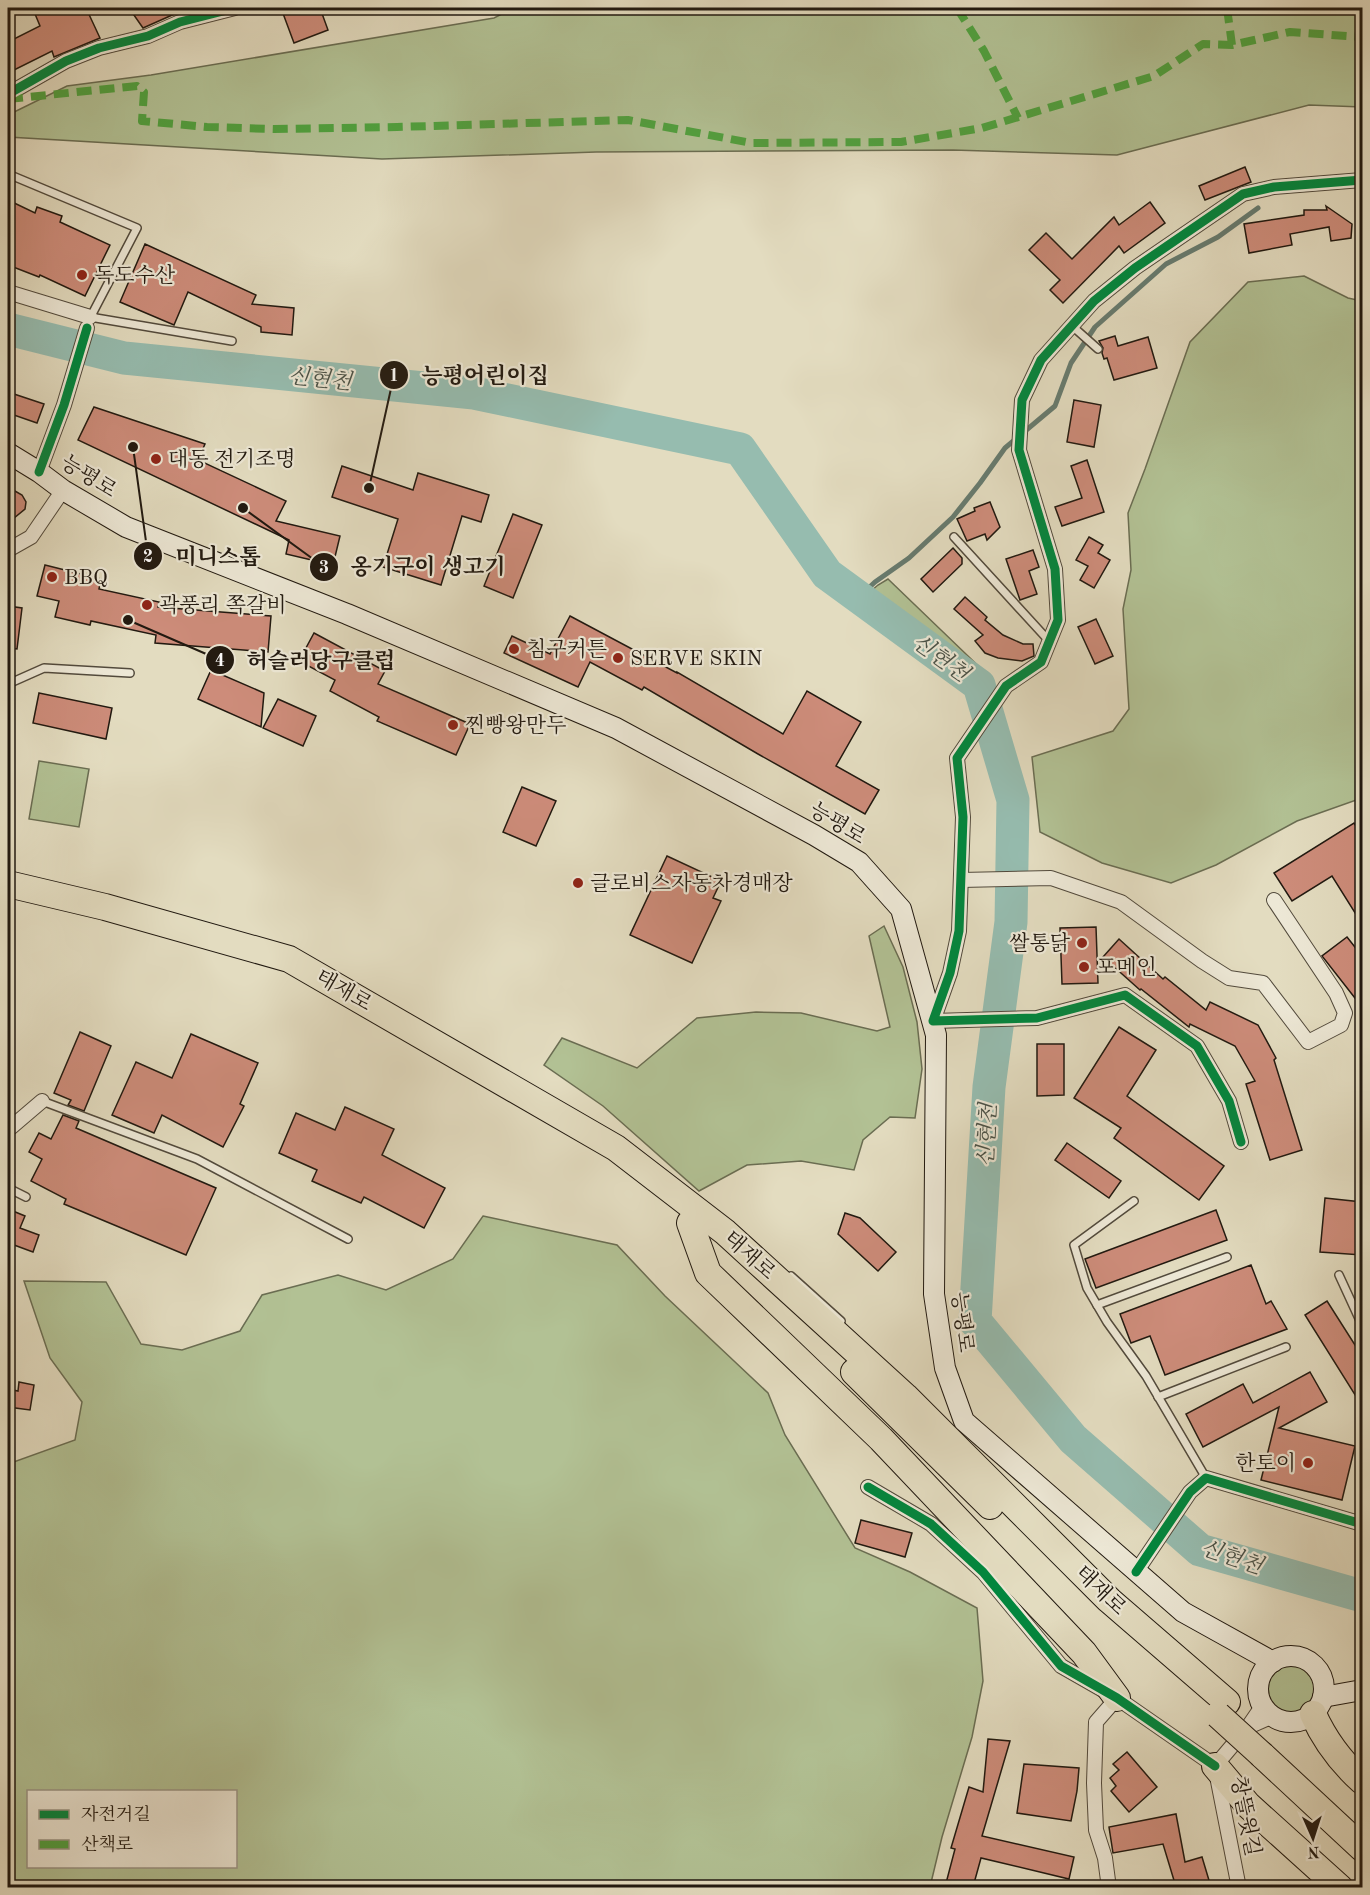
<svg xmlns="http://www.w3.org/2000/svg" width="1370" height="1895" viewBox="0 0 1370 1895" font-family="'Old Standard TT','Noto Serif KR',serif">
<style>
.green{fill:#b2c194;stroke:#6a6d52;stroke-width:1.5;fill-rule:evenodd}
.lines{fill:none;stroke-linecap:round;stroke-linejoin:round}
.stream{stroke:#677b6f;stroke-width:5}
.river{stroke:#96bcaf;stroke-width:33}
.building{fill:#cd8c7a;stroke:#211910;stroke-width:1.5}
.lane-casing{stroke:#524a3c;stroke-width:10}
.street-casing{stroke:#524a3c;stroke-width:16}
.secondary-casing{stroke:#211910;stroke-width:22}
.highway-casing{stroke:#211910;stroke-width:28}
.lane{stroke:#ede8d6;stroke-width:7}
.street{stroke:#ede8d6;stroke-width:14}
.secondary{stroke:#ede8d6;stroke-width:20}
.highway{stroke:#e3dcc0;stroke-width:26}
.highway-bridge-casing{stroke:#211910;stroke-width:28;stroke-linecap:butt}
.highway-bridge{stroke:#e3dcc0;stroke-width:26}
.quiet{stroke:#50a13f;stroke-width:8;stroke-dasharray:15 8;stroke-linecap:butt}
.cycleway-casing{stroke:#ede8d6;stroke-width:13}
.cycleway{stroke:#00873e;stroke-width:9}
.poi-dot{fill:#8f2418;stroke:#ede8d6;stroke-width:2}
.labels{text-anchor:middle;stroke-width:4.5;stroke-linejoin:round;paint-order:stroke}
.poi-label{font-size:21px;fill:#211910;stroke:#ede8d6;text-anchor:start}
.street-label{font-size:21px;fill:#211910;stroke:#ede8d6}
.water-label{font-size:22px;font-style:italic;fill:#4a5248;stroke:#ede8d6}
.leader{fill:none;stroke:#211910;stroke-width:2}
.callout-dot{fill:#211910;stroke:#ede8d6;stroke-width:2}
.mark-label{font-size:18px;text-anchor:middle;font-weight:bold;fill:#fff}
.callout-label{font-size:22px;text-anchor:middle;font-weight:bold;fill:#211910;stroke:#ede8d6;stroke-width:4.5;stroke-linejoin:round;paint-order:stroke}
</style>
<rect width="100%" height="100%" fill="#e3dcc0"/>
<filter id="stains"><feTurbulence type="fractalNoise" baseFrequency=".00333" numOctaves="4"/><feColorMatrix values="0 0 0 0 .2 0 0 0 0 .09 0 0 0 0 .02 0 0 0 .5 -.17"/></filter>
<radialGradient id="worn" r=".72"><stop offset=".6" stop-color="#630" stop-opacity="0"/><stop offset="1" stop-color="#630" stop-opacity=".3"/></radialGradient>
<g class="green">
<polygon points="514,8 1362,8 1362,107 1309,105 1117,155 953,150 596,152 382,159 8,137 8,115 67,86 151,75 494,18"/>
<polygon points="1304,276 1348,298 1362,301 1362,798 1297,821 1216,865 1171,883 1102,863 1040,832 1032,757 1113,731 1129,709 1123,609 1131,570 1128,513 1145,469 1190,342 1248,282"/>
<polygon points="888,579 993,680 987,689 979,681 864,597 878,585"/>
<polygon points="39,761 89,769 79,827 29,819"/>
<polygon points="884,926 903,967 917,1022 922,1069 915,1118 890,1117 863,1140 854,1170 801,1161 747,1165 699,1191 603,1106 544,1065 562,1038 637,1068 697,1018 756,1012 801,1013 877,1031 890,1027 869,936"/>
<path d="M483,1216L617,1245L665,1296L768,1393L785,1435L855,1548L910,1572L977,1608L983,1681L972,1737L942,1837L930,1887H8V1464L75,1440L82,1402L50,1358L24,1281L106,1282L141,1344L182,1350L240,1331L262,1295L338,1275L386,1290L453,1259ZM28,1792H236V1866H28Z"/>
<circle cx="1291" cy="1689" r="24"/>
</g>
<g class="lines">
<polyline class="stream" points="859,597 875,582 909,558 953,517 980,483 1005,448 1055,406 1071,363 1095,327 1166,264 1218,237 1258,208"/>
<polyline class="river" points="8,329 124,358 474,393 740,449 827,574 979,685 1013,800 1011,922 989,1087 975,1321 1073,1439 1200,1550 1362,1596"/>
</g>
<g class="building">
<polygon points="50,8 86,8 100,38 54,57 52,51 8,73 8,42 40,26 35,14"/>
<polygon points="129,8 188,8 143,28"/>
<polygon points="281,8 320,8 328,30 294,43"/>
<polygon points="1245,167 1251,182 1205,200 1199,186"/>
<polygon points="8,200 35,213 37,207 62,216 60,222 110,245 85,296 40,275 39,277 8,265"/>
<polygon points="1150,202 1165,223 1124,253 1119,246 1063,303 1050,290 1060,280 1029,250 1046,233 1072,259 1114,217 1119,225"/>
<polygon points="1326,206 1352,224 1351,238 1331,241 1329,227 1290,234 1292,245 1249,253 1244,224 1304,215 1304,210 1327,210"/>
<polygon points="145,244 256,295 252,304 294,308 292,335 261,332 261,327 188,292 174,325 120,302"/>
<polygon points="1115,336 1118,346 1148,337 1157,368 1114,380 1107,358 1104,359 1102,353 1103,348 1099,341"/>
<polygon points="8,392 44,404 37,423 8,413"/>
<polygon points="1074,400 1101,405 1094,447 1067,442"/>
<polygon points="94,407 205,444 198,460 286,501 276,521 340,536 333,565 286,554 289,540 78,440"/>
<polygon points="1087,460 1104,512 1062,526 1055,507 1082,498 1071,466"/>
<polygon points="342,466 413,490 418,473 489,495 481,522 462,516 441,585 383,567 398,519 332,497"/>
<polygon points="8,487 22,495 26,502 25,509 8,523"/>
<polygon points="990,502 1000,527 987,540 985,534 967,541 957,519 975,511 974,508"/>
<polygon points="513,514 542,525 513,598 484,586"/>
<polygon points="1089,537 1103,545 1098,553 1110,560 1094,588 1080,580 1088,566 1076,560"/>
<polygon points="953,548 962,558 962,564 933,592 921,579"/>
<polygon points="1033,550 1039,567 1029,571 1037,594 1020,600 1006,559"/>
<polygon points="45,565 101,579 99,589 159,602 158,607 271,616 268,652 155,643 156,635 91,621 90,625 55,617 59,601 37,596"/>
<polygon points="965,597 987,617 985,620 1003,635 1023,644 1033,644 1034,656 1022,661 998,658 985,653 975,641 983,635 954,609"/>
<polygon points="8,606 22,608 17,649 8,648"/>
<polygon points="570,616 677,673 677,672 783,734 807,691 861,722 836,766 879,790 865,814 758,754 644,687 642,690 590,662 578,687 504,653 512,636 550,654"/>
<polygon points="1096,619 1113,656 1095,664 1078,627"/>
<polygon points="314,633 385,671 378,684 470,724 456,755 377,721 379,717 330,691 335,680 299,661"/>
<polygon points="211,670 264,693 261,727 198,699"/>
<polygon points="39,693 112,708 106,739 33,723"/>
<polygon points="278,699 316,716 303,746 263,728"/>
<polygon points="522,787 556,801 536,846 503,832"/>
<polygon points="1354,823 1362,837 1362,924 1332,876 1292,901 1274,873"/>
<polygon points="667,856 721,881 713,898 721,901 692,963 630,935"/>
<polygon points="1096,927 1098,983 1062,984 1060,928"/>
<polygon points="1347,937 1362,956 1362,1007 1322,956"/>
<polygon points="1119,939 1163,979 1165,977 1206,1010 1210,1002 1258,1025 1276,1058 1274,1060 1302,1150 1270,1160 1246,1084 1255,1081 1235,1046 1190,1024 1189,1027 1141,989 1140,990 1103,957"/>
<polygon points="1119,1027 1156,1050 1127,1096 1224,1166 1199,1200 1114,1138 1121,1128 1074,1098"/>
<polygon points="80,1032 111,1046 84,1111 68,1105 71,1100 54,1093"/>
<polygon points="191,1034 258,1063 240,1104 244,1106 223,1147 162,1115 154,1133 112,1115 136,1062 172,1078"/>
<polygon points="1037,1044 1064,1044 1064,1095 1037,1096"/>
<polygon points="345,1107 394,1129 382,1155 445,1188 424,1228 364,1197 361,1203 312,1181 317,1170 279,1153 296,1113 335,1130"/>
<polygon points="63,1115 79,1121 76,1128 216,1188 186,1255 64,1204 66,1199 31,1181 42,1159 29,1152 39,1133 51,1139"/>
<polygon points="1067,1143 1121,1181 1109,1198 1055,1160"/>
<polygon points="1325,1198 1362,1202 1362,1255 1320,1252"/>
<polygon points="8,1209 25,1216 20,1228 39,1235 33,1252 14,1245 8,1258"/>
<polygon points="1216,1210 1227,1240 1096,1288 1085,1259"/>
<polygon points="845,1213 860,1218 896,1252 878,1271 838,1234"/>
<polygon points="1251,1265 1266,1304 1271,1301 1287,1329 1165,1375 1150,1336 1131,1343 1120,1314"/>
<polygon points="1327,1301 1362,1356 1362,1406 1305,1315"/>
<polygon points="1310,1372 1327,1402 1279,1428 1355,1446 1342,1500 1261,1480 1279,1407 1203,1447 1186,1414 1243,1384 1253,1403"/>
<polygon points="19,1382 34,1385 30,1410 8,1407 8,1389 18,1391"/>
<polygon points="861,1520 912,1533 905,1557 855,1543"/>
<polygon points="988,1739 1010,1741 982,1836 1074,1857 1069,1879 981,1858 973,1887 945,1887 955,1849 951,1848 969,1787 983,1792"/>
<polygon points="1127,1752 1157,1787 1129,1812 1111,1791 1116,1786 1110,1778 1119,1770 1113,1764"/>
<polygon points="1024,1764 1079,1768 1077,1791 1071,1821 1017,1813"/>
<polygon points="1176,1814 1185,1862 1202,1857 1211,1887 1176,1887 1163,1844 1113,1853 1109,1827"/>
</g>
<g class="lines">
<defs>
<g id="lane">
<polyline points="8,174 137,228 89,320"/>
<polyline points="90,317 232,341"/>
<polyline points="1071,325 1098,349"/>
<polyline points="954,537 1050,642"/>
<polyline points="8,684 44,668 130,673"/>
<polyline points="42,1101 197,1159 348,1239"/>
<polyline points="8,1188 26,1197"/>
<polyline points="1134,1201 1074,1245 1087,1288 1107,1322 1146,1376 1206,1478"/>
<polyline points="1339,1275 1362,1325"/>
<polyline points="791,1276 841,1321"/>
<polyline points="1097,1305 1227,1257"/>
<polyline points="1158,1397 1286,1347"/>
</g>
<g id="street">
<polyline points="8,94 66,61 99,48 148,36 180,22 235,8"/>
<polyline points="8,292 90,317"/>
<polyline points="39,472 64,405 87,328"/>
<polyline points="8,550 31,537 63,490"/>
<polyline points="961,880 1051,878 1121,902 1202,961 1229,978 1263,983 1308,1042 1341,1025 1345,1013 1336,993 1274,900"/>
<polyline points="8,1130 42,1101"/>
<polyline points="1241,1142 1229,1101 1197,1046 1125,995 1037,1018 933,1021 950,973 959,931 963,817 957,758 1006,686 1041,662 1058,620 1055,569 1019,450 1022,400 1041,360 1094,301 1135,268 1243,194 1274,187 1362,180"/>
<polyline points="868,1487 931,1524 983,1572 1061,1666 1117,1698 1215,1766"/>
<polyline points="1136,1572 1190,1492 1206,1478 1362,1524"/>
<polyline points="1248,1727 1273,1716"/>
<polyline points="1109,1888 1105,1858 1096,1830 1094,1783 1096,1722 1117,1698"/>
<polyline points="1239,1888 1215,1766 1248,1727 1263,1705"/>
</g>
<g id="secondary">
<polyline points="8,453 39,472 63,490 126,527 347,614 616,728 814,835 859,862 901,909 936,1035 934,1294 945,1368 964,1421 1183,1612 1273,1662"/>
<circle cx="1291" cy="1689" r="33"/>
<polyline points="1323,1697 1362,1690"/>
</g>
<g id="highway">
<polyline points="8,884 105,907 289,959 616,1148 725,1232 905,1396 1109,1600 1227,1702"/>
<polyline points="690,1223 708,1273 881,1439 1084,1653 1117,1698"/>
<polyline points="854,1372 990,1506"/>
<path d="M1313,1714C1325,1741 1340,1761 1362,1781"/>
<polyline points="1262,1755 1362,1848"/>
<polyline points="1215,1766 1248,1805 1340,1888"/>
</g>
</defs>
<use href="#lane" class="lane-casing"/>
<use href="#street" class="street-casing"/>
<use href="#secondary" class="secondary-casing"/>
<use href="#highway" class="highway-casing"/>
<use href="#lane" class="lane"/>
<use href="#street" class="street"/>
<use href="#secondary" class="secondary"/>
<use href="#highway" class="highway"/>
<defs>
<polyline id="highway-bridge" points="1218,1715 1262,1755"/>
</defs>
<use href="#highway-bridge" class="highway-bridge-casing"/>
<use href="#highway-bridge" class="highway-bridge"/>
<g class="quiet">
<polyline points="957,8 984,51 1018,118"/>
<polyline points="1227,8 1232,45"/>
<polyline points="8,99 137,86 144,92 142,121 207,127 274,129 397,127 628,120 752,143 901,142 982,128 1154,76 1203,44 1232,45 1290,32 1362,37"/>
</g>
<defs>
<g id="cycleway">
<polyline points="8,94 66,61 99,48 148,36 180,22 235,8"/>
<polyline points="39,472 64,405 87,328"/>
<polyline points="1241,1142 1229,1101 1197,1046 1125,995 1037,1018 933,1021 950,973 959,931 963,817 957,758 1006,686 1041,662 1058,620 1055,569 1019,450 1022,400 1041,360 1094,301 1135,268 1243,194 1274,187 1362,180"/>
<polyline points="868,1487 931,1524 983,1572 1061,1666 1117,1698 1215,1766"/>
<polyline points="1136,1572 1190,1492 1206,1478 1362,1524"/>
</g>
</defs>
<use href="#cycleway" class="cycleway-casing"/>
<use href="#cycleway" class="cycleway"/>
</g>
<g class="poi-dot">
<circle cx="82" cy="275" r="6"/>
<circle cx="156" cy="459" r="6"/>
<circle cx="52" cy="577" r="6"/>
<circle cx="147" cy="605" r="6"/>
<circle cx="514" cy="649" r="6"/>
<circle cx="618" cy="658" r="6"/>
<circle cx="453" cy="725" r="6"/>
<circle cx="578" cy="883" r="6"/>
<circle cx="1082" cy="943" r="6"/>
<circle cx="1084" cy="967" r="6"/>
<circle cx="1308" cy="1463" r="6"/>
</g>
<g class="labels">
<g class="poi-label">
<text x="94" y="282">독도수산</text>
<text x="168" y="466">대동 전기조명</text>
<text x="64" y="584">BBQ</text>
<text x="159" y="612">곽풍리 쪽갈비</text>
<text x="526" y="656">침구커튼</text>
<text x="630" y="665">SERVE SKIN</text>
<text x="465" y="732">찐빵왕만두</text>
<text x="590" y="890">글로비스자동차경매장</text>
<text x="1070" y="950" text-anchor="end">쌀통닭</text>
<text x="1096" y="974">포메인</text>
<text x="1296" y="1470" text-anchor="end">한토이</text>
</g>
<g class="street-label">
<text transform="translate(89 476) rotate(32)" y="7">능평로</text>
<text transform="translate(838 823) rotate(31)" y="7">능평로</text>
<text transform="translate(344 990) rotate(30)" y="7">태재로</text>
<text transform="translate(750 1255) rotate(42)" y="7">태재로</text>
<text transform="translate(963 1322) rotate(83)" y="7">능평로</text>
<text transform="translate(1101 1590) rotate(44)" y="7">태재로</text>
<text transform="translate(1246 1816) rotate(79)" y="7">창뜰윗길</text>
</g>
<g class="water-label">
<text transform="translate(320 378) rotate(6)" y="8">신현천</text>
<text transform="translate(941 657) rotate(36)" y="8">신현천</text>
<text transform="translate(986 1135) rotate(-87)" y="8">신현천</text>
<text transform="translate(1232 1556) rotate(19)" y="8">신현천</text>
</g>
</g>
<path class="leader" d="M369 488L394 375M133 447L148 556M243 508L324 567M128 620L220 660"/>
<g class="callout-dot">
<circle cx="369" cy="488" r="6"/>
<circle cx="133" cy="447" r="6"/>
<circle cx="243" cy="508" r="6"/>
<circle cx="128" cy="620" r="6"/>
<circle cx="394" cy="375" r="15"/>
<circle cx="148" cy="556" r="15"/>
<circle cx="324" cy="567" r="15"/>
<circle cx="220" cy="660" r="15"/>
</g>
<g class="mark-label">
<text x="394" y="381">1</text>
<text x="148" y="562">2</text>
<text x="324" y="573">3</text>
<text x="220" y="666">4</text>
</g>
<g class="callout-label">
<text x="485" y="383">능평어린이집</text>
<text x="218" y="564">미니스톱</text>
<text x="428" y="574">옹기구이 생고기</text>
<text x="321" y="668">허슬러당구클럽</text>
</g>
<rect width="1370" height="1895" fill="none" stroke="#e3dcc0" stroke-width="30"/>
<rect x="9" y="9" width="1352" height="1877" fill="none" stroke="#211910" stroke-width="3"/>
<rect x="15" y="15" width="1340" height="1865" fill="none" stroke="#211910" stroke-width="1.5"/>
<rect x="27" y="1790" width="210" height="78" fill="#ede8d6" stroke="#9b9587" stroke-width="1.5"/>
<rect x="39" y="1810" width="30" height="9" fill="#00873e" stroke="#9b9587" stroke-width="1.5"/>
<text x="81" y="1820" font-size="18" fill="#211910">자전거길</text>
<rect x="39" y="1840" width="30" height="9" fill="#50a13f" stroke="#9b9587" stroke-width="1.5"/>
<text x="81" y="1850" font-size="18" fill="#211910">산책로</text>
<g transform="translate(1313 1838) rotate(177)" stroke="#ede8d6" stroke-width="4.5" paint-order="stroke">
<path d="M0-4.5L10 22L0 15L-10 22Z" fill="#211910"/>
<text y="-9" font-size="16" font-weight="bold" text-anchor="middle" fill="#211910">N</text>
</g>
<rect width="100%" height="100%" filter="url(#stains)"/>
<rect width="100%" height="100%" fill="url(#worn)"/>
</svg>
